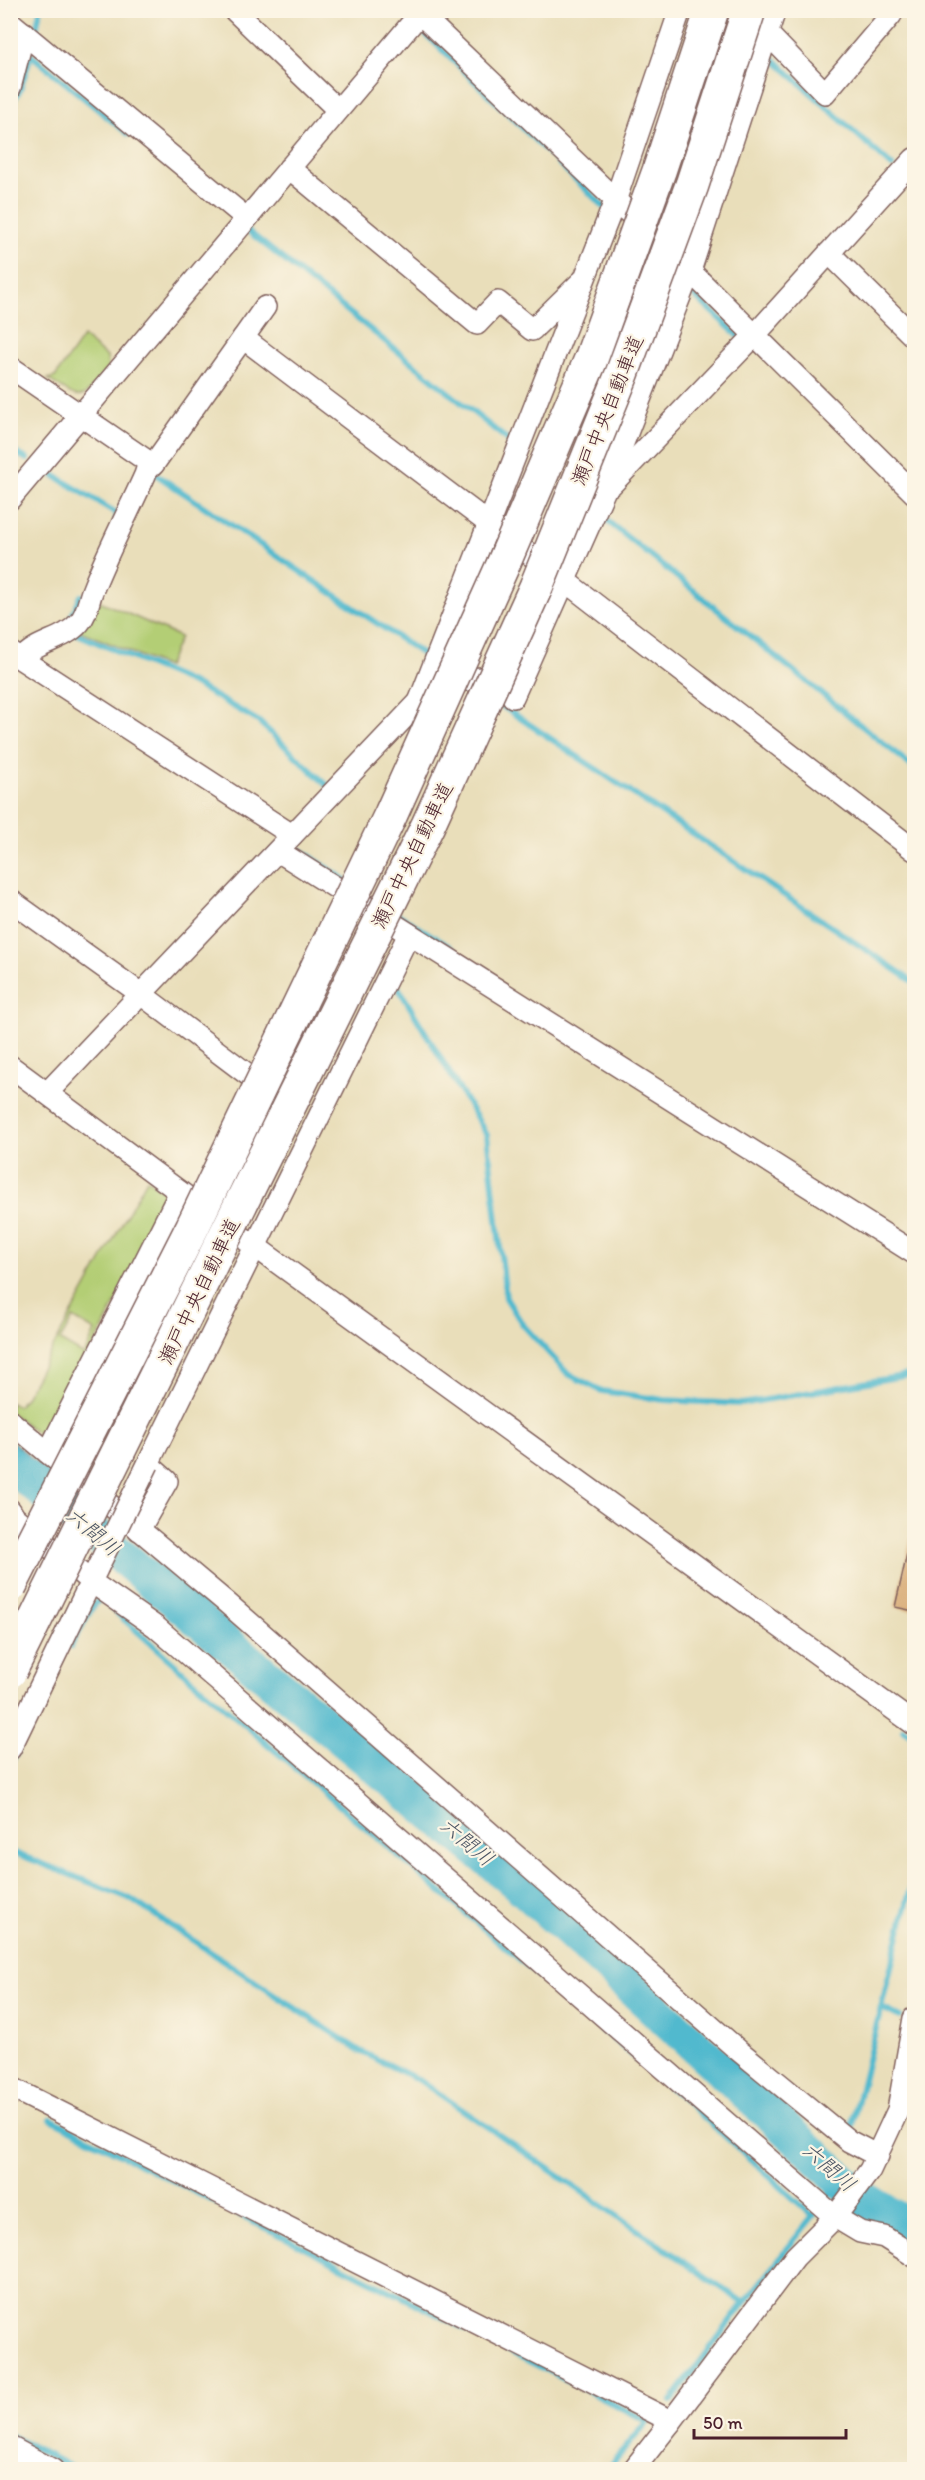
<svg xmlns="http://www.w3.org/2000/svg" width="925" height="2480" viewBox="0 0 925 2480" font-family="Itim,'Klee One',sans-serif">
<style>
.green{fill:#b3ce74;stroke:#7e7650;stroke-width:1.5;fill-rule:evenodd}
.water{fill:#51b9ce;stroke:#4e6c7c;stroke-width:1.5}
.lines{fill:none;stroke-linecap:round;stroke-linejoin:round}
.stream{stroke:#51b9ce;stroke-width:6}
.river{stroke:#51b9ce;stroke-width:36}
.building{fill:#d8ab76}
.street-casing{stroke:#82625d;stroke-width:24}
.street{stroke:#fff;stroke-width:21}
.street-bridge-casing{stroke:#82625d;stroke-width:24;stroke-linecap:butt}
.highway-bridge-casing{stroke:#82625d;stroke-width:36;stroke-linecap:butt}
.street-bridge{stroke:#fff;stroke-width:21}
.highway-bridge{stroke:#fff;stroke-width:33}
.labels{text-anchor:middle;stroke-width:4.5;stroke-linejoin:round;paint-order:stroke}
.street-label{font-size:20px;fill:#4a1f2b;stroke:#fcf5e5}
.water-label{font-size:21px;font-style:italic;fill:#4c5564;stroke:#fcf5e5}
</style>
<rect width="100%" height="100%" fill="#fcf5e5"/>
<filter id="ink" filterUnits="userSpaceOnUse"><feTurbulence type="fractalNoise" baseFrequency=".0167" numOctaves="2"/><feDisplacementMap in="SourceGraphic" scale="12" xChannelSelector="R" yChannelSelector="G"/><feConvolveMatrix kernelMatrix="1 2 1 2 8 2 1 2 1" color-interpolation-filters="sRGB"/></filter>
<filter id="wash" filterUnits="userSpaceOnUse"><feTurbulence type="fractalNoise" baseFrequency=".008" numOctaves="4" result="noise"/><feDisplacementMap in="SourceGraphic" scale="24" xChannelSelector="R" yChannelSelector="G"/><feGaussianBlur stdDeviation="1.35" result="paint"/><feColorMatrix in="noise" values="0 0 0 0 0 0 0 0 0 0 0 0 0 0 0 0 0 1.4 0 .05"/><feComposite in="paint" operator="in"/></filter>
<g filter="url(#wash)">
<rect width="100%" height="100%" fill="#e9deba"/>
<g class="green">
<path d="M83,337L107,357L108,368C81,401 85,404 48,379L55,377Z"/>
<polygon points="95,599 180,637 167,667 80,631"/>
<path d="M147,1179L166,1193L167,1200L47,1440L11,1413L10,1403L18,1406L24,1399ZM73,1318L95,1331L84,1355L60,1341Z"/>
</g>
<polygon class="water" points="11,1440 45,1470 30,1497 11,1479"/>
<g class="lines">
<g class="stream">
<polyline points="401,10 607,210"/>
<polyline points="35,36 40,10"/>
<polyline points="31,55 128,134"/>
<polyline points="769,55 892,166"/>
<polyline points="10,107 20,89 31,55"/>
<polyline points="908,180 914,186"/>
<polyline points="243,227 514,445"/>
<polyline points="687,289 744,341"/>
<polyline points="10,450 27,459"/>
<polyline points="47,471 118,514 116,518"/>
<polyline points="151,471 427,657"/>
<polyline points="606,520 914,768"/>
<polyline points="69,622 81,596"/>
<polyline points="75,633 194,684 258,721 328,786"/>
<polyline points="496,702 914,982"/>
<polyline points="291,844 347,881"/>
<polyline points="396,913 453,949"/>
<polyline points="398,987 487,1135 506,1298 523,1325 568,1374 602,1391 664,1400 742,1404 914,1374"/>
<polyline points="110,1607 191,1679 686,2101 813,2216"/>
<polyline points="71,1646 94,1604 101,1599"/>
<polyline points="903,1729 914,1737"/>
<polyline points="10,1765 17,1751"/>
<polyline points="10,1851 129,1898 360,2051 419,2080 744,2303"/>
<polyline points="882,2008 900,2017"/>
<polyline points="51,2119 647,2421"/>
<polyline points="851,2128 914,1875"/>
<polyline points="819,2160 829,2150"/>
<polyline points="830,2194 841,2180"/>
<polyline points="671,2401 744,2303 814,2215"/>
<polyline points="10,2435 77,2470"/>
<polyline points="607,2470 649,2420"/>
</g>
<polyline class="river" points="10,1464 522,1887 846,2184 866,2200 914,2230"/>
</g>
<g id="blocks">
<polygon class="building" points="914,1523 914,1611 895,1607"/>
</g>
</g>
<g filter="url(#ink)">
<use href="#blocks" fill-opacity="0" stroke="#82625d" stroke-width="1.5"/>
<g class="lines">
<defs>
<g id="street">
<polyline points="234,10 338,110"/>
<polyline points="416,10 690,271 914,493"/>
<polyline points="10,22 246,218"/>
<polyline points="767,33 825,93 891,15 884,10"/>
<polyline points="10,88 24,33"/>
<polyline points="289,168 477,324 498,302 532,330 581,282"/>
<polyline points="829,253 914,337"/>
<polyline points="243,338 265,307"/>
<polyline points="10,367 153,465 243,338 565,581 914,850"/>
<polyline points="611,485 754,336 914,159"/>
<polyline points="10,499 423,10"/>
<polyline points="10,652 292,835"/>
<path d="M22,659C37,641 63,641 79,623C88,613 88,601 93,589C108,551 128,513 145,475L149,462"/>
<polyline points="513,697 604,492 690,271 775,10"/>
<polyline points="419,702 615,201 680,10"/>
<polyline points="278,851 914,1253"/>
<path d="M10,900L141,994L419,702C448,680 470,677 505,677"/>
<polyline points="10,1066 180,1192 914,1724"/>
<polyline points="47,1093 141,994 271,1092"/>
<polyline points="10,1421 227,1603 738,2050 849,2141 878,2156"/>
<polyline points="48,1453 180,1192"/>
<polyline points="10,1510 14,1517 90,1581 156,1627 835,2217 860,2232 884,2237 914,2256"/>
<polyline points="139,1530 167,1481 148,1464 409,934"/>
<polyline points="10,1749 97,1569"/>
<polyline points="10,2087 661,2416 670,2423"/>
<polyline points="10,2447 53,2470"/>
<polyline points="633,2470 670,2423 795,2257 835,2217 870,2170 898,2110 914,2018"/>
</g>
</defs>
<use href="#street" class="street-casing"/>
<use href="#street" class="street"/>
<defs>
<polyline id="street-bridge" points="97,1569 148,1464"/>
<g id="highway-bridge">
<polyline points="10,1586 192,1228 391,814 502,567 591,359 659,171 712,10"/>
<polyline points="10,1671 428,825 536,587 622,374 692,185 749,10"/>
</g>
</defs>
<use href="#street-bridge" class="street-bridge-casing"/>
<use href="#highway-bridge" class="highway-bridge-casing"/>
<use href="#street-bridge" class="street-bridge"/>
<use href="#highway-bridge" class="highway-bridge"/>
</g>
</g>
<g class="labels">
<g class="street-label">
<text transform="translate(607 410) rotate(-68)" y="7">瀬戸中央自動車道</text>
<text transform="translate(412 855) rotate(-64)" y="7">瀬戸中央自動車道</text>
<text transform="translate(199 1291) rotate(-64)" y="7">瀬戸中央自動車道</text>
</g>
<g class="water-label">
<text transform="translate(93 1532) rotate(40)" y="7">六間川</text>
<text transform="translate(467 1842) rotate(40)" y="7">六間川</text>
<text transform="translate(829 2167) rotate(41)" y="7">六間川</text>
</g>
</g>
<rect width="925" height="2480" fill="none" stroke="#fcf5e5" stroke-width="36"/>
<path d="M694 2429v9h152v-9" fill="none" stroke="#4a1f2b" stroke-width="3"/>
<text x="703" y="2429" font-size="18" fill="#4a1f2b" stroke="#fcf5e5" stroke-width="4.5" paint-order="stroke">50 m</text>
</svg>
